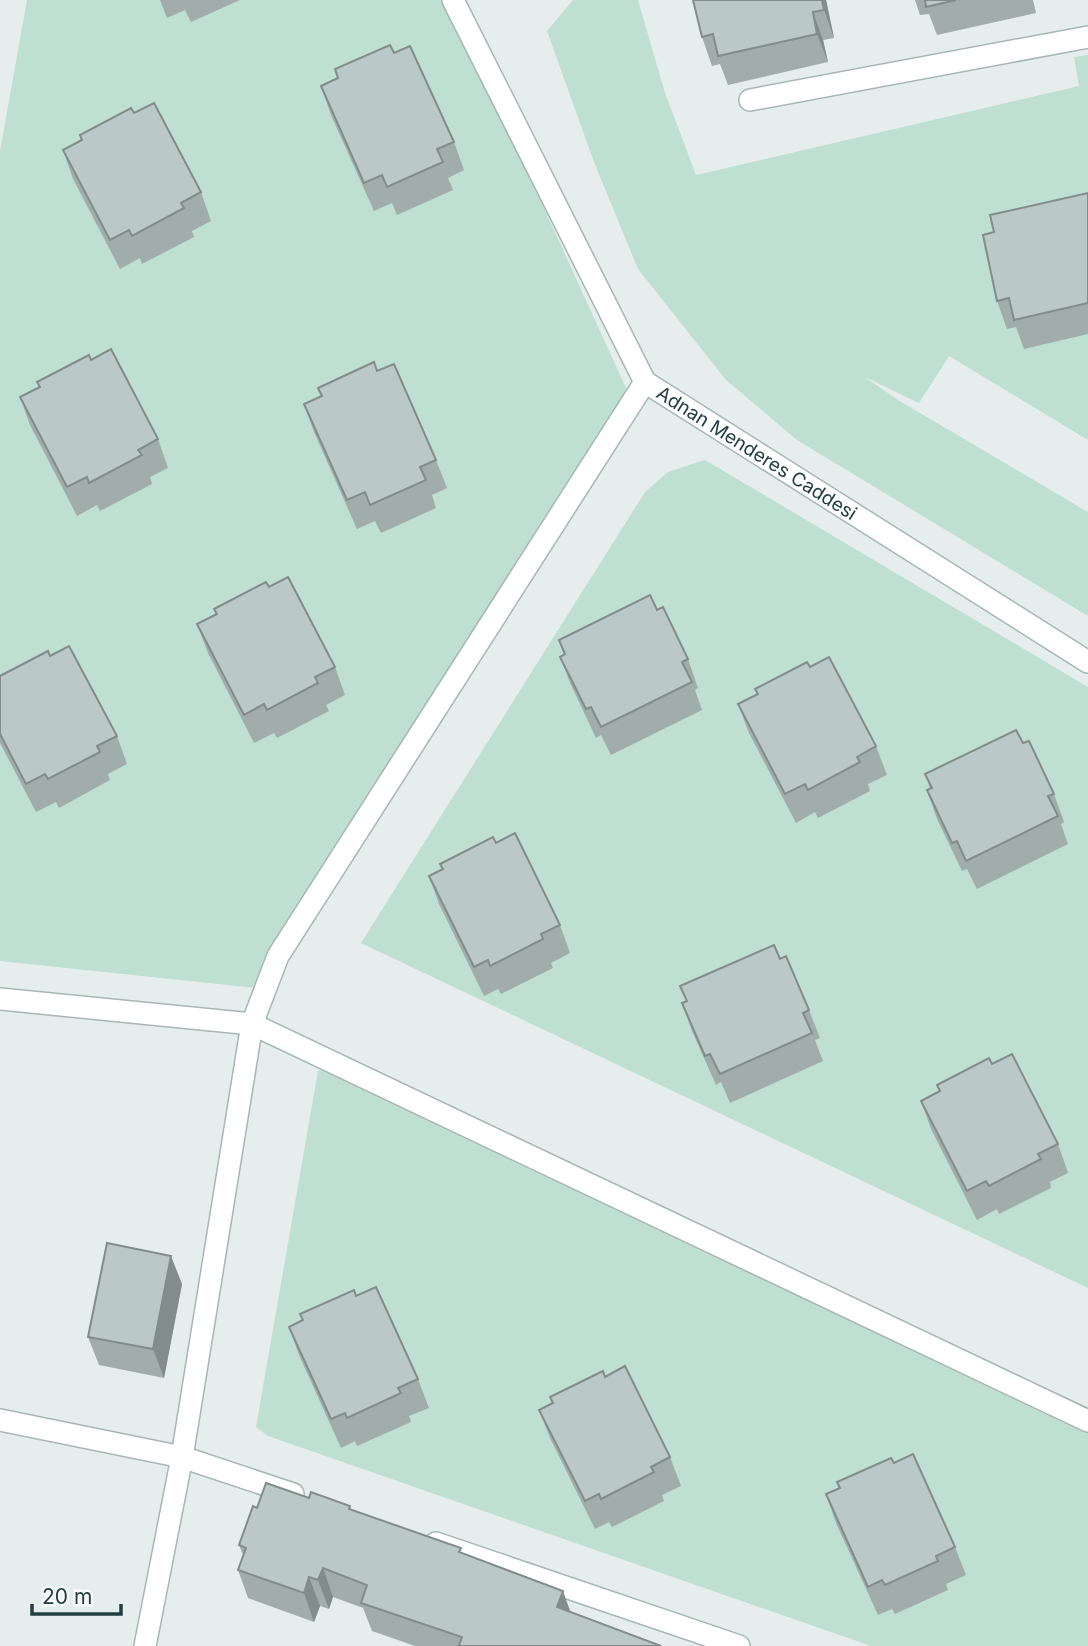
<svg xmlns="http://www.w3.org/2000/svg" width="1088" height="1646" viewBox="0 0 1088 1646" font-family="Inter,sans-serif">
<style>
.green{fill:#bedfd2}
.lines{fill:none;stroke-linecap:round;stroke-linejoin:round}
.minor-casing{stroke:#a7b6b6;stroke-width:24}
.tertiary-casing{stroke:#a7b6b6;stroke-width:24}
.minor{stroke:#fff;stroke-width:21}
.tertiary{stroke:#fff;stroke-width:21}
.wall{fill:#a0adab}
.shaded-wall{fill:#828d8b}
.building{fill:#bac9c7;stroke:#828d8b;stroke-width:2}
.labels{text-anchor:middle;stroke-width:7;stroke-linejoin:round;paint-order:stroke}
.street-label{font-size:19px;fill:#233e41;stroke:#f6fafa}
</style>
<rect width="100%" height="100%" fill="#e5eeed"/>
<g class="green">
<polygon points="27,0 449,0 637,412 274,984 256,988 0,961 0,151"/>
<polygon points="573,0 638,0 665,93 696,175 1079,86 1074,57 1088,55 1088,440 949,356 919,403 865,377 898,400 1088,512 1088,616 797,440 726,380 638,269 594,162 547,31"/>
<polygon points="705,460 1088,687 1088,1288 361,943 645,492 668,472"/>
<polygon points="331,1068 1088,1407 1088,1646 871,1646 268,1436 256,1427 318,1071"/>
</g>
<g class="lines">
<defs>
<g id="minor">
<polyline points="750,100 1088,37"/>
<polyline points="0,999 252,1024 1088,1421"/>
<polyline points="0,1420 182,1457 293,1494"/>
<polyline points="436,1543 739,1646"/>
<polyline points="145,1646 182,1457 252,1024 278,956 645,382"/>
</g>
<g id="tertiary">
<path id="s1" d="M453,0L645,382L1088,662"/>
</g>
</defs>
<use href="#minor" class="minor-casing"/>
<use href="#tertiary" class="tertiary-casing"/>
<use href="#minor" class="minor"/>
<use href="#tertiary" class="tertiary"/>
</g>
<g class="wall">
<polygon points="160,0 240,0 191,22 185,10 167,18"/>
<polygon points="693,0 826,0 834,38 823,40 828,62 728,85 720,64 712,66 702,37"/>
<polygon points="915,0 1033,0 1036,13 937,35 929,14 920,15"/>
<polygon points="394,53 454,142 464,170 448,178 453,190 397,215 392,203 374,211 331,115 321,86"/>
<polygon points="134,113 201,192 211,221 192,231 194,237 142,264 140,258 120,269 73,179 63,150 82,141 80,135"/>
<polygon points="1088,193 1088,334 1024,349 1016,327 1007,329 997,301"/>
<polygon points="91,360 158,439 168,468 150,477 152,484 100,511 97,505 77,516 30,425 20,397 39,387 37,382"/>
<polygon points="377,371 436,460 447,488 432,495 436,508 381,533 375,521 357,529 314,432 304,404 321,396 318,388"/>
<polygon points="269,587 335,667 345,695 326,705 329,711 277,738 274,733 254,743 208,653 197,624 216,615 214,609"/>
<polygon points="657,610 688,659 698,688 695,690 702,710 611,755 601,735 596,738 571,685 560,657 564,655 559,640"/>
<polygon points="50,656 117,736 127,764 108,774 110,780 59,808 56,802 36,812 0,743 0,676"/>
<polygon points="810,667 876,746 887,775 868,784 870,791 818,818 815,812 796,823 749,733 738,704 757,695 755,689"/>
<polygon points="1023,743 1054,794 1064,822 1061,824 1068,844 977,889 967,869 962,871 937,819 927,790 930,789 925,774"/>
<polygon points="496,843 560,925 570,953 551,963 553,968 501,994 498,989 484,996 439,904 429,876 442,870 440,864"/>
<polygon points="780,959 809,1010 820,1038 815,1040 823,1061 730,1103 721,1082 716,1085 692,1031 682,1003 686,1001 680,986"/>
<polygon points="992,1064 1058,1144 1068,1173 1050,1182 1051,1188 999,1214 997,1209 977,1220 931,1129 921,1101 940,1091 937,1085"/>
<polygon points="182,1284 164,1378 99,1365 88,1337"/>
<polygon points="356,1296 418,1379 429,1408 409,1416 411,1422 357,1446 355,1441 341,1448 299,1355 289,1327 302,1320 300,1314"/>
<polygon points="605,1377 670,1457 681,1486 662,1495 664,1501 612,1527 609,1522 595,1529 550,1438 539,1410 552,1403 550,1397"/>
<polygon points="894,1463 955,1547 966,1575 946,1584 948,1590 895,1614 892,1609 878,1615 836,1523 826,1494"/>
<polygon points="309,1498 352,1510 463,1554 571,1613 661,1646 415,1646 372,1631 363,1608 333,1597 329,1609 320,1606 314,1622 248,1598 238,1570 243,1555 239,1545 257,1508"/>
</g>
<g class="shaded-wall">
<polygon points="822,0 826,0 834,38 824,10"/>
<polygon points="813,12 823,40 828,62 817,34"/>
<polygon points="171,1256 182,1284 164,1378 153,1349"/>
<polygon points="323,1568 333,1597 329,1609 318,1580"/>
<polygon points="309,1577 320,1606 314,1622 304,1593"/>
<polygon points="563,1591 573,1619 557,1607"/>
</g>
<g class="building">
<polygon points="693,0 822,0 824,10 813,12 817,34 718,56 713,34 702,37"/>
<polygon points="925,0 956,0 926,7"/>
<polygon points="390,45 394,53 410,46 454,142 437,149 443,162 387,187 382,175 364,183 321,86 338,78 335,69"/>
<polygon points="154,103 201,192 181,203 184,208 132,236 129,230 110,240 63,150 82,140 80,135 131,108 134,113"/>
<polygon points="1088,193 1088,303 1014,320 1009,298 997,301 983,235 994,232 990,215"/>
<polygon points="111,349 158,439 138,450 142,455 89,483 87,477 67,487 20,397 40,387 37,382 89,355 91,360"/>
<polygon points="374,362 377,371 394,364 436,460 420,467 426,480 370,505 365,492 347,500 304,404 322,396 318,388"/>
<polygon points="288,577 335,667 315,677 318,683 267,710 264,704 244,715 197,624 217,614 214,609 266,582 269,587"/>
<polygon points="650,595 657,610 663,607 688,659 682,662 692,682 601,727 591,707 586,709 560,657 565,654 559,640"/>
<polygon points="69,646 117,736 97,746 100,752 48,779 45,774 26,784 0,734 0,676 48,651 50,656"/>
<polygon points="829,657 876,746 857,757 860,762 808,790 805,784 785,794 738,704 758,694 755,689 807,662 810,667"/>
<polygon points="1016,730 1023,743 1029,741 1054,794 1048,796 1058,816 966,861 957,841 952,843 927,790 932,788 925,774"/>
<polygon points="515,833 560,925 541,934 543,939 490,966 488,960 474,967 429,876 443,869 440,864 493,837 496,843"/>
<polygon points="774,945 780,959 786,956 809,1010 803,1013 812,1033 720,1074 710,1054 705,1056 682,1003 687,1001 680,986"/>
<polygon points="1012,1054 1058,1144 1038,1154 1041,1159 989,1186 986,1181 967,1191 921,1101 940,1091 937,1085 989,1058 992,1064"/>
<polygon points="107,1243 171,1256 153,1349 88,1337"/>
<polygon points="376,1287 418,1379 398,1388 401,1393 347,1418 345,1413 331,1419 289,1327 303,1320 300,1314 354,1290 356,1296"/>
<polygon points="625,1366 670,1457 651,1467 654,1472 601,1499 599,1494 585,1501 539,1410 553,1403 550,1397 603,1371 605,1377"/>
<polygon points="913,1454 955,1547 936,1556 938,1561 885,1585 882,1580 868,1587 826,1494 840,1488 837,1482 891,1458 894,1463"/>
<polygon points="266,1483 309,1498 311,1492 350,1506 349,1509 461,1548 459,1552 563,1591 557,1607 661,1646 461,1646 459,1645 462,1637 361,1603 367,1585 323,1568 318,1580 309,1577 304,1593 238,1570 246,1548 239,1545 253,1506 257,1508"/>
</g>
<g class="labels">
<g class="street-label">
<text dy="7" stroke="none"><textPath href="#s1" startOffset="560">Adnan Menderes Caddesi</textPath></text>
</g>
</g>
<path d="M32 1604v10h89v-10" fill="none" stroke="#233e41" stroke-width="3.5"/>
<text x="42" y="1604" font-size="21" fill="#233e41" stroke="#f6fafa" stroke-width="5" paint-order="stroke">20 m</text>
</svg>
